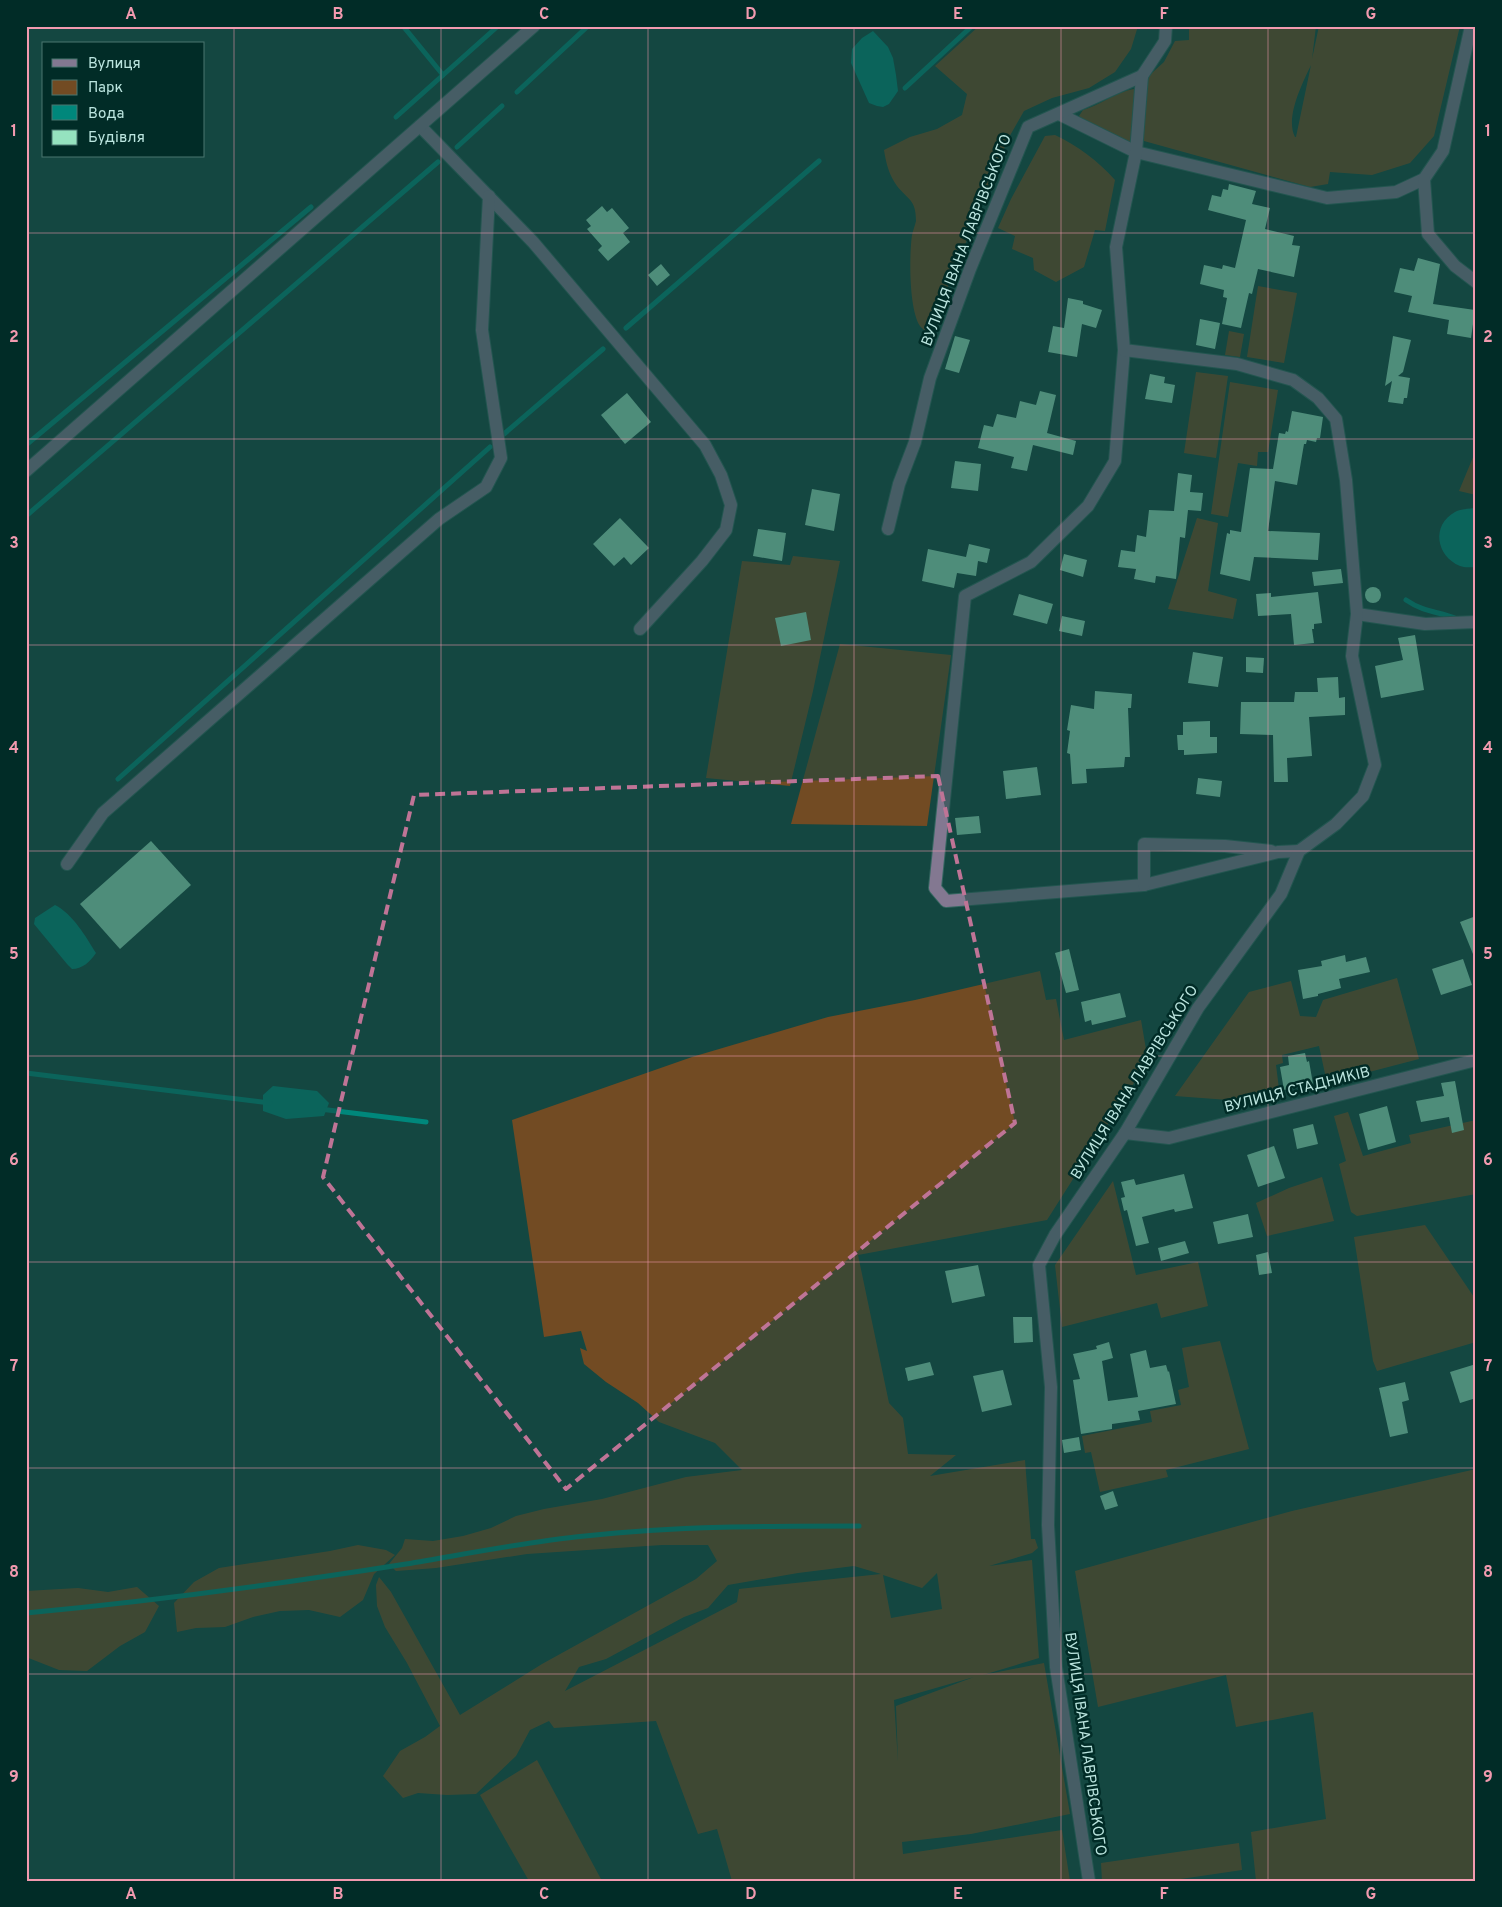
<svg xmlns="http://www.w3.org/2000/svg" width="1502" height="1907" viewBox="0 0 1502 1907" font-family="Overpass,sans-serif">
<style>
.green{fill:#724b23;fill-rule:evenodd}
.water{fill:#00877b}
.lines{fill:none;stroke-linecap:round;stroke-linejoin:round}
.stream{stroke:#00877b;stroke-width:5}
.building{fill:#95e2bf}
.minor-casing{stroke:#356761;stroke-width:14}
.minor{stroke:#837891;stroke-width:12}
.marked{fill:none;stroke:#bf7496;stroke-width:4;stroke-dasharray:10 6;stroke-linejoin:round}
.grid{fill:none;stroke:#f29aaf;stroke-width:1;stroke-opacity:0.55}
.labels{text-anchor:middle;stroke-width:5;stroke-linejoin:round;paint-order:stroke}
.street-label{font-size:15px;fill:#bbe5df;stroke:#012c27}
.neatline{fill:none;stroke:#f29aaf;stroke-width:2}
.grid-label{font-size:16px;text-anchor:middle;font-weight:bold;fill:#f29aaf}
</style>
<rect width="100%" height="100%" fill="#144741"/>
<g class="green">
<path d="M979,26H1138L1131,49L1115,72L1089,88L1052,98L1024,111L1008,139L929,333C926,331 922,329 920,326C909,309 909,256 912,235C913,230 915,226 916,221C916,199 908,200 897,186C889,175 886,163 884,150L910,137L937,129L962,115L967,94L935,66Z"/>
<path d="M1189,26H1316L1312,59L1319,26H1460L1434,136L1410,163L1372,175L1330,172L1328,184L1310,187L1144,141L1137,101L1135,136L1127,147L1089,126L1079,116L1083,110C1101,105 1115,92 1134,89L1137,95L1142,82L1164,62L1175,41L1189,40ZM1311,65L1296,137H1295C1285,118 1302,84 1311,65Z"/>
<path d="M1055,135C1078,146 1098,161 1115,180L1105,231L1095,230L1084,267L1056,282L1034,270L1033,258L1012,249L1015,236L998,228L1011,199L1045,136Z"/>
<polygon points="1258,286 1297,293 1284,363 1247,357"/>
<polygon points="1229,331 1244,334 1240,357 1225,355"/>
<polygon points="1196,372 1228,376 1216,458 1184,453"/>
<polygon points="1230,382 1278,390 1268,452 1258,452 1257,466 1238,463 1228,517 1211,514"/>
<polygon points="1476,450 1476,495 1459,491"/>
<polygon points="1197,518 1218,523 1208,591 1237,599 1233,619 1168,609"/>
<polygon points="793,556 840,561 813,691 790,786 706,778 742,561 790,565"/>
<polygon points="840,644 951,655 927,826 791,824"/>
<path d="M1040,971L1046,1000L1056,999L1064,1040L1141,1020L1148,1061L1047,1220L858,1255L889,1403L903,1418L908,1454L956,1455L930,1476L1025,1460L1031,1539H1035L1038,1548L1032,1553L989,1566L1032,1560L1039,1658L983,1675L1044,1663L1070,1814L971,1834L902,1842L903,1854L1062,1830L1070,1881H732L717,1829L698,1834L656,1721L554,1728L549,1721L530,1730L516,1756L476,1794L447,1795L418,1793L403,1798L383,1776L400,1751L425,1737L440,1726L407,1663L385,1627L377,1606L376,1585L379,1577L391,1592L460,1715L542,1664L696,1579L717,1561L708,1545H662L527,1554L436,1568L396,1571L389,1564L402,1548L405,1539L433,1541L463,1536L491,1528L516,1516L544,1509L602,1499L686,1477L742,1470L715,1443L659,1422L638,1403L606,1382L584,1364L580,1348L587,1351L581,1331L544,1337L512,1120L692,1057L828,1017L915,1000ZM854,1566L881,1574L739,1589L737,1602L565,1691L579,1667L606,1659L684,1617L708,1608L728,1585L798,1573ZM937,1573L942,1609L891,1618L883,1575L922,1588ZM974,1677L896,1706L898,1762L894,1700Z"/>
<polygon points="1397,978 1419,1059 1327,1083 1319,1046 1282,1055 1283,1063 1276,1065 1280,1097 1255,1102 1175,1096 1249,992 1291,981 1300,1016 1316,1017 1323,1000"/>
<polygon points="1348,1112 1363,1156 1411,1143 1409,1135 1476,1120 1476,1194 1357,1216 1351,1212 1339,1164 1346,1161 1334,1116"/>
<polygon points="1322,1177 1334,1221 1267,1236 1256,1203 1289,1188"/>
<polygon points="1113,1181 1136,1275 1198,1262 1208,1306 1161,1318 1157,1303 1062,1327 1055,1265"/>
<polygon points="1425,1225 1476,1300 1476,1342 1377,1371 1373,1361 1354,1237"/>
<polygon points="1220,1341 1249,1449 1166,1470 1168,1477 1100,1492 1091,1452 1085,1453 1082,1436 1152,1422 1150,1411 1181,1405 1178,1390 1189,1387 1182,1348"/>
<polygon points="1476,1469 1476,1881 1256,1881 1251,1832 1326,1819 1313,1712 1236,1727 1226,1675 1098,1707 1075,1571 1292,1511"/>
<polygon points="358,1545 386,1550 395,1555 374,1574 363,1600 340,1617 309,1610 280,1611 253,1617 225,1627 196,1628 177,1632 174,1603 194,1582 219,1568 330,1551"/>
<polygon points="137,1587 159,1606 145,1632 120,1646 87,1671 59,1670 26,1657 26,1591 78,1588 108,1592"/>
<polygon points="537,1760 602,1881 529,1881 480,1795"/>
<polygon points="1239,1843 1242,1870 1167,1881 1102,1881 1101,1863"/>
</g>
<g class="water">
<polygon points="873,31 888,47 893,58 896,75 898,91 889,104 883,107 877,106 869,103 851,63 852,49 862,38"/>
<path d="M1474,508L1476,509V567C1471,567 1465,568 1460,566C1436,556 1431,525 1455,512C1460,509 1468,509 1474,508Z"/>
<path d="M55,905C73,914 86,937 96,953C90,962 82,969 72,969L67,964L34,924L35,918Z"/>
<polygon points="273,1086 317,1091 329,1103 324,1116 286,1119 263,1111 263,1095"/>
</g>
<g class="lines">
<g class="stream">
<polyline points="403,26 443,75"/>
<polyline points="905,88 972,26"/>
<polyline points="517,92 588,26"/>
<polyline points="396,117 498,26"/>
<polyline points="457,147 502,106"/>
<polyline points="626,328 819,161"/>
<polyline points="504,434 603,349"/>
<polyline points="26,445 311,207"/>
<polyline points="26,516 438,162"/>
<path d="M1406,600C1425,613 1438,611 1457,619"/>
<polyline points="118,779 490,447"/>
<polyline points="26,1073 270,1103"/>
<polyline points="320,1109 426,1122"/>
<path d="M26,1613C153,1601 280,1584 406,1564C466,1554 525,1542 585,1536C676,1526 768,1526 859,1526"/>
</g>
</g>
<g class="building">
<polygon points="1229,184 1256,191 1252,204 1270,208 1265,229 1294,236 1292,245 1300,246 1294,277 1258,269 1252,294 1249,293 1241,328 1222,324 1227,298 1223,297 1224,290 1200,284 1204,265 1222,269 1223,265 1235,268 1246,220 1208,210 1212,195 1221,197 1223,189 1228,190"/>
<polygon points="602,206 607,212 612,208 629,228 623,233 630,242 608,261 598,250 602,246 587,229 591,226 586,220"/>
<polygon points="1418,258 1440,264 1433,304 1475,310 1471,338 1447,334 1449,320 1408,312 1412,296 1394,292 1400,268 1414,271"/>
<polygon points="661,264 670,275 657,286 648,275"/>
<polygon points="1068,298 1083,301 1083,304 1102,310 1096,328 1082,324 1077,357 1048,352 1053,326 1064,328"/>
<polygon points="1200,319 1220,323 1215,349 1196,345"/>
<polygon points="955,336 970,340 959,373 945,369"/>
<polygon points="1393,336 1411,340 1403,372 1398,376 1410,378 1407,398 1404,398 1403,404 1388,402 1392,381 1385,386"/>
<polygon points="1150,374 1165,377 1164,383 1175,385 1172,403 1145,399"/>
<polygon points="1040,391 1056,395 1047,433 1076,441 1073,455 1033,445 1027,471 1011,468 1014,457 978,448 984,425 993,427 997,414 1016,418 1020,401 1036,405"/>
<polygon points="627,393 651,422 625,444 601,415"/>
<polygon points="1292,411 1323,417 1320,438 1317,438 1316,442 1307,440 1306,444 1304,444 1297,485 1275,481 1268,531 1320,533 1318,560 1254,557 1250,581 1220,574 1227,533 1230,534 1230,530 1241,532 1250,468 1273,469 1279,433 1285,434 1286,431 1288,432"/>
<polygon points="955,461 981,464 978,491 951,488"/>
<polygon points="1178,473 1192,475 1190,492 1203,493 1201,511 1188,510 1185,538 1180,537 1176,579 1156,576 1155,583 1134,579 1136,569 1118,567 1121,550 1135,552 1137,535 1146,537 1149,510 1174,511"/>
<polygon points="812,489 840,494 834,531 805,525"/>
<polygon points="620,518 649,548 631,565 624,557 614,566 593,544"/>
<polygon points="758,529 786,533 782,561 753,556"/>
<polygon points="969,544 990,549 987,563 978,561 976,576 957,573 954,588 922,581 928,549 966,557"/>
<polygon points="1064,554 1087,560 1083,577 1060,570"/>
<polygon points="1341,569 1343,583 1314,586 1312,572"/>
<circle cx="1373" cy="595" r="8"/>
<polygon points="1318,592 1322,623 1314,624 1314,629 1312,629 1314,643 1294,645 1291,614 1258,616 1256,594 1271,593 1271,597"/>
<polygon points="1019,594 1053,604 1047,624 1013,615"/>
<polygon points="806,612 811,640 781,646 775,618"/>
<polygon points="1062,616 1085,621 1082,636 1059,631"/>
<polygon points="1415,635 1424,690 1381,698 1375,666 1403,660 1398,638"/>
<polygon points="1193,652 1223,657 1218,687 1188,683"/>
<polygon points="1246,657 1264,658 1263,673 1246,672"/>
<polygon points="1338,677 1339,698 1345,697 1345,715 1309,717 1312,756 1287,758 1288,782 1274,782 1273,735 1240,734 1241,702 1294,702 1295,692 1318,692 1317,678"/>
<polygon points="1095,691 1132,694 1131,708 1128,708 1130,757 1125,757 1124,767 1086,769 1087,783 1072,784 1070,754 1067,753 1070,731 1067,730 1071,705 1094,709"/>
<polygon points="1210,721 1210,737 1217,737 1217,753 1184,755 1184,750 1178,750 1177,735 1183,735 1183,722"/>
<polygon points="1037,767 1041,795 1006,799 1003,771"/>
<polygon points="1198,778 1222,781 1220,797 1196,794"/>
<polygon points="979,816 981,833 957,835 955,818"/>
<polygon points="151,841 191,885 120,949 80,904"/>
<polygon points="1476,916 1476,959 1475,959 1460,922"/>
<polygon points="1069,949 1079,990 1066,993 1055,953"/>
<polygon points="1345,955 1346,962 1366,957 1370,972 1339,979 1341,988 1318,994 1318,996 1303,999 1298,970 1322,966 1321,961"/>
<polygon points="1463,959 1472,985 1441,995 1432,969"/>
<polygon points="1120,993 1126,1017 1092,1025 1091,1020 1085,1022 1081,1002"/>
<polygon points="1305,1053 1307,1062 1309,1061 1313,1084 1284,1090 1280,1067 1289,1065 1288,1056"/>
<polygon points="1455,1081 1464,1130 1452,1133 1449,1117 1421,1122 1416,1101 1444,1096 1441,1083"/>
<polygon points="1387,1106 1396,1142 1368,1150 1359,1114"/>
<polygon points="1313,1124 1318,1144 1297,1149 1293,1129"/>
<polygon points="1274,1146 1285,1178 1258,1187 1247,1155"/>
<polygon points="1184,1174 1193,1208 1175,1212 1174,1209 1142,1217 1149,1243 1136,1246 1127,1210 1124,1211 1121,1198 1125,1197 1121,1182 1134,1179 1136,1185"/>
<polygon points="1248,1214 1253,1237 1218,1244 1213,1222"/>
<polygon points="1185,1241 1189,1253 1161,1261 1158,1248"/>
<polygon points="1268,1252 1272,1273 1259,1275 1256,1255"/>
<polygon points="978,1265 985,1296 952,1303 945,1271"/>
<polygon points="1013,1317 1032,1317 1033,1342 1014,1343"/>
<polygon points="1109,1342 1113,1358 1102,1361 1108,1401 1138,1397 1130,1354 1146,1350 1150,1368 1166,1365 1168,1372 1169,1371 1176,1404 1138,1411 1140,1420 1112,1424 1112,1429 1081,1434 1073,1380 1080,1379 1073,1354 1097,1349 1096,1346"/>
<polygon points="930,1362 934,1375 908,1381 905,1368"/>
<polygon points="1476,1364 1476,1398 1460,1403 1450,1372"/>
<polygon points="1003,1370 1012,1405 982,1412 973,1376"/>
<polygon points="1405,1382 1409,1400 1402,1402 1408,1433 1390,1437 1379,1388"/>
<polygon points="1079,1437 1081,1450 1064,1453 1062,1440"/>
<polygon points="1113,1491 1118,1506 1105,1510 1100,1496"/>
</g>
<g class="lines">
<defs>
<g id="minor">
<polyline points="1059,114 1136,152 1327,198 1396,192 1424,179 1443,151 1471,26"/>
<polyline points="420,126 533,242 705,445 721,475 731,505 726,530 702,561 640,629"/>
<polyline points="1424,179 1428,234 1455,266 1476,282"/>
<polyline points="1124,350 1115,461 1088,506 1031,562 965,596 935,888 946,901 1144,885 1278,852 1299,851"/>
<polyline points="26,471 534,26"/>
<polyline points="888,529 899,484 915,442 930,378 970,269 1028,127 1142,76"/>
<polyline points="1357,614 1425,624 1476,622"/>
<polyline points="67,864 103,813 439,519 486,487 501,458 482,330 489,196"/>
<polyline points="1144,885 1144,844 1225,846 1271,851"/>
<polyline points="1125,1133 1169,1138 1476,1060"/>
<polyline points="1089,1881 1056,1667 1048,1525 1051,1387 1039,1265 1055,1235 1125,1133 1198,1008 1281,894 1299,851 1336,824 1363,796 1375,765 1352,656 1357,614 1346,480 1336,419 1318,398 1293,380 1237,364 1124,350 1116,247 1136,152 1142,76 1165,41 1166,26"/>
</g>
</defs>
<use href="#minor" class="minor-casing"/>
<use href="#minor" class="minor"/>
</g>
<path d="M0 0H1502V1907H0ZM938,776L1015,1123L566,1489L323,1177L414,795Z" fill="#144741" fill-opacity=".55" fill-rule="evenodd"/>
<path class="marked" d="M938,776L1015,1123L566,1489L323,1177L414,795Z"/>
<path class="grid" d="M234,26V1881M441,26V1881M648,26V1881M854,26V1881M1061,26V1881M1268,26V1881M26,233H1476M26,439H1476M26,645H1476M26,851H1476M26,1056H1476M26,1262H1476M26,1468H1476M26,1674H1476"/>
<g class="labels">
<g class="street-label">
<text transform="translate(966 240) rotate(-69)" y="5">ВУЛИЦЯ ІВАНА ЛАВРІВСЬКОГО</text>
<text transform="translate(1134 1082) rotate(-58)" y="5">ВУЛИЦЯ ІВАНА ЛАВРІВСЬКОГО</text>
<text transform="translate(1297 1089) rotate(-14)" y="5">ВУЛИЦЯ СТАДНИКІВ</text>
<text transform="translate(1086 1744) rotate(82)" y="5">ВУЛИЦЯ ІВАНА ЛАВРІВСЬКОГО</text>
</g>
</g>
<rect width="1502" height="1907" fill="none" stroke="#012c27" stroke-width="55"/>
<rect x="42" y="42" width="162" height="115" fill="#012c27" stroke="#4b7671"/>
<rect x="52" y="59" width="25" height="8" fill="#837891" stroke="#4b7671"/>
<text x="88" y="68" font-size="15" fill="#bbe5df">Вулиця</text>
<rect x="52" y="80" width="25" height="15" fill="#724b23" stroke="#4b7671"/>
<text x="88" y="92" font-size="15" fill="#bbe5df">Парк</text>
<rect x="52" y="105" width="25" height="15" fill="#00877b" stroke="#4b7671"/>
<text x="88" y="118" font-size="15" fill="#bbe5df">Вода</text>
<rect x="52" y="130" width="25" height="15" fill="#95e2bf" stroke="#4b7671"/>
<text x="88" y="142" font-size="15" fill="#bbe5df">Будівля</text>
<rect x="28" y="28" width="1446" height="1852" class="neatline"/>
<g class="grid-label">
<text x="131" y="19">A</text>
<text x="338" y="19">B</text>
<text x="544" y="19">C</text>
<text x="751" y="19">D</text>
<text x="958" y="19">E</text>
<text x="1164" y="19">F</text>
<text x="1371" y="19">G</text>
<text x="14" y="136">1</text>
<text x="1488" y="136">1</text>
<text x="14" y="342">2</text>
<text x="1488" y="342">2</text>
<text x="14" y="548">3</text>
<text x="1488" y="548">3</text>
<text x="14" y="753">4</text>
<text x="1488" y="753">4</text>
<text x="14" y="959">5</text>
<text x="1488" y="959">5</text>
<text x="14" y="1165">6</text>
<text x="1488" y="1165">6</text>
<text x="14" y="1371">7</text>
<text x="1488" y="1371">7</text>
<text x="14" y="1577">8</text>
<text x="1488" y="1577">8</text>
<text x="14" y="1782">9</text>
<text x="1488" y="1782">9</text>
<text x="131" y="1899">A</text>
<text x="338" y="1899">B</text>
<text x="544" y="1899">C</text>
<text x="751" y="1899">D</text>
<text x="958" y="1899">E</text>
<text x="1164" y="1899">F</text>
<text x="1371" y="1899">G</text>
</g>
</svg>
